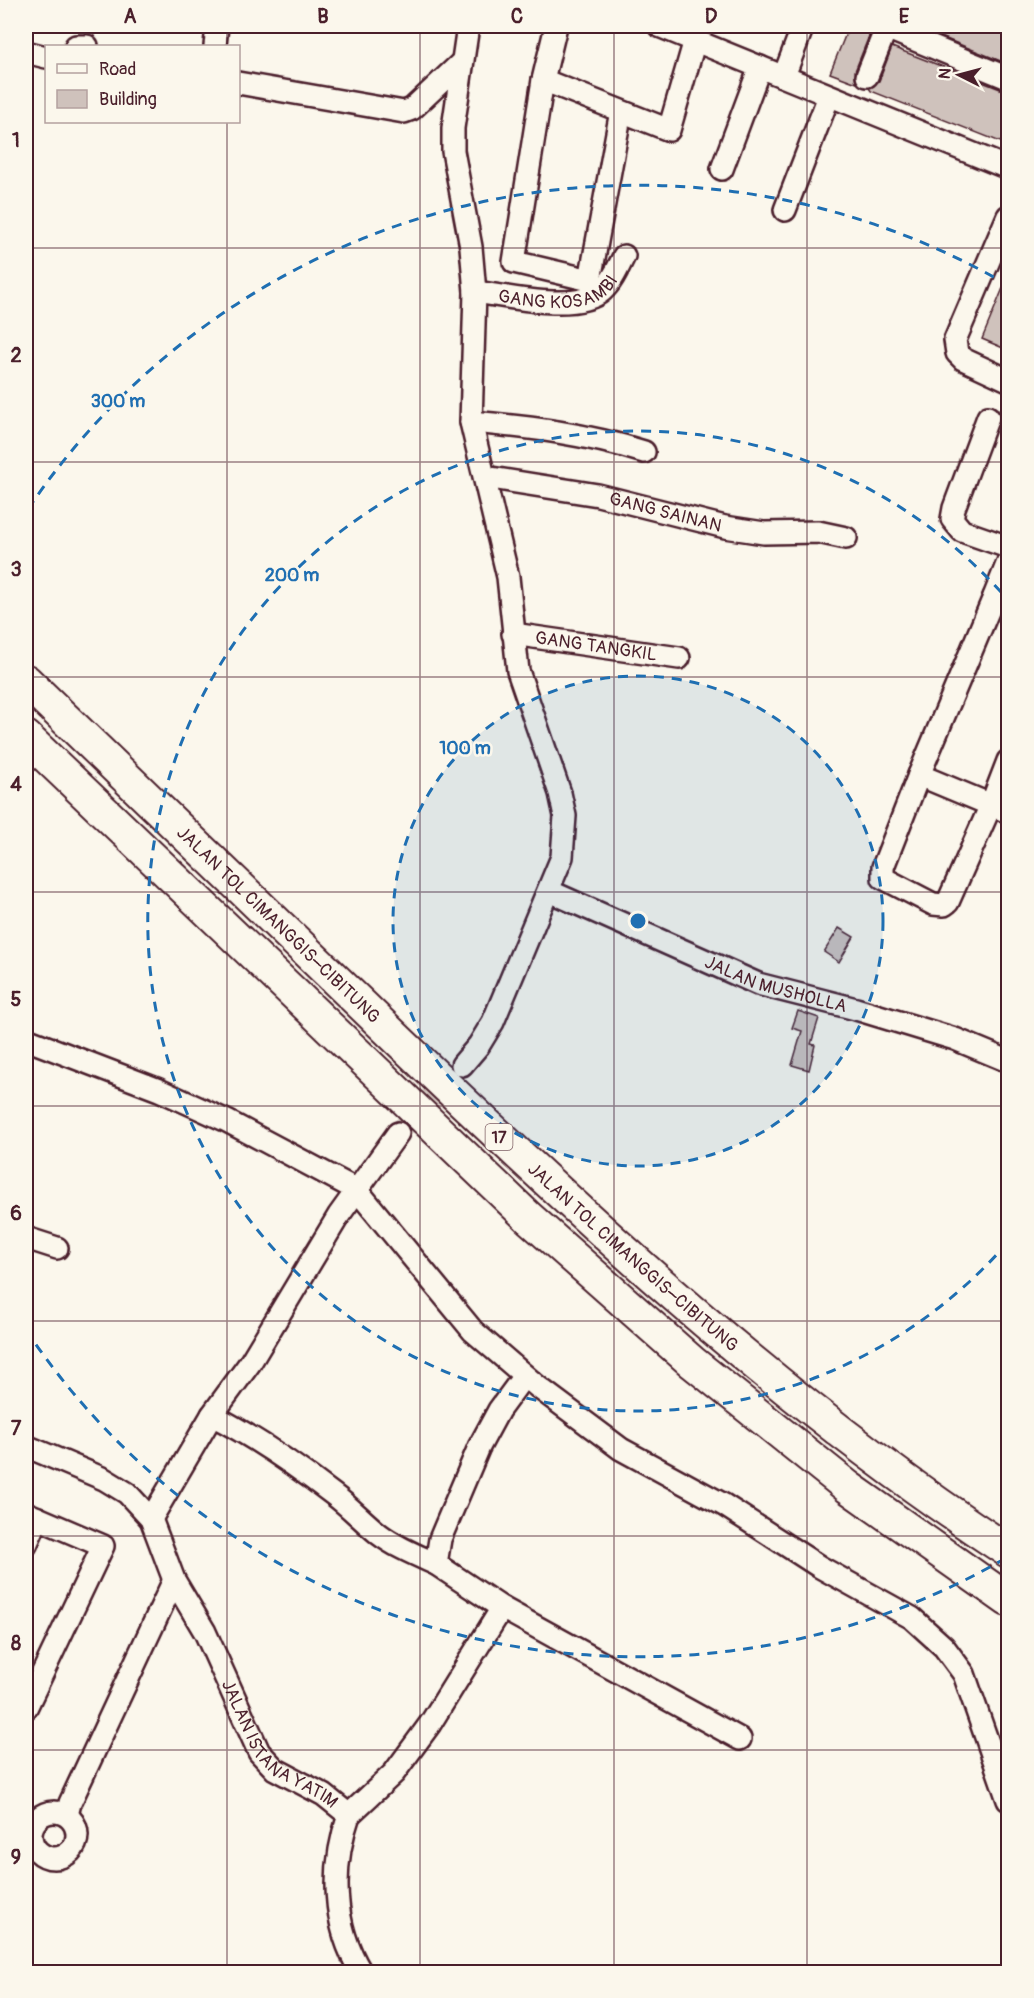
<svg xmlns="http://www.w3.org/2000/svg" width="1034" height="1998" viewBox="0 0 1034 1998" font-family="Pangolin,sans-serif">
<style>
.building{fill:#cfc2bc;stroke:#4a1f2b;stroke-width:1.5}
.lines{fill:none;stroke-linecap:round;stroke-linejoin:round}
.minor-tunnel{stroke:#d8ccc5;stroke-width:21;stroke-dasharray:21 10;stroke-linecap:butt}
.minor-casing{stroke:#4a1f2b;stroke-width:26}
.highway-casing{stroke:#4a1f2b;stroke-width:36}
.minor{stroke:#fbf7ec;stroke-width:21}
.highway{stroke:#fbf7ec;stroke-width:32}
.grid{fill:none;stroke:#4a1f2b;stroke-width:1.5;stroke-opacity:0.55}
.ring{fill:none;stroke:#1f6fb2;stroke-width:3;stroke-dasharray:10 8}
.labels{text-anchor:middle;stroke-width:5;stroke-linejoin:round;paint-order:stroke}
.shield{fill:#fbf7ec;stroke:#7f6065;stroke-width:1.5}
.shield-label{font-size:16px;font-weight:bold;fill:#4a1f2b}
.street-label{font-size:18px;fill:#4a1f2b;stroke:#fbf7ec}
.centre{fill:#1f6fb2;stroke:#fbf7ec;stroke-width:3}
.ring-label{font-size:18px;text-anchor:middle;font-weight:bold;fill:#1f6fb2;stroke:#fbf7ec;stroke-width:5;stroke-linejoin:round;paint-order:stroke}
.neatline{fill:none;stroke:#4a1f2b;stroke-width:2}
.grid-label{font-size:20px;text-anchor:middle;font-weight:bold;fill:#4a1f2b}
</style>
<rect width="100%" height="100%" fill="#fbf7ec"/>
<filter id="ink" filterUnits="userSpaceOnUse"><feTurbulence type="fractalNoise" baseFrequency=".0167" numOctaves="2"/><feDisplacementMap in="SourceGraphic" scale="12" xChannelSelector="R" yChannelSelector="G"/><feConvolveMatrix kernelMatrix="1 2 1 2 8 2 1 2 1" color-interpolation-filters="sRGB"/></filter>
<g filter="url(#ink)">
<g class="building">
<polygon points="849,26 873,26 855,71 857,83 830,73"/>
<polygon points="914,26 1008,26 1008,64"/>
<polygon points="892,47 1008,92 1008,145 871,91 869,88 879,81"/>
<polygon points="1008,276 1008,350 982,339"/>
<polygon points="839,928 854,937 839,962 824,952"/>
<polygon points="798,1011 819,1018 811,1044 815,1045 809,1070 792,1065 802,1031 792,1028"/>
</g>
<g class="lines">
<polyline class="minor-tunnel" points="398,1133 453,1074"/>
<defs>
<g id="minor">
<polyline points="659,26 1008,168"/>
<polyline points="886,28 1008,78"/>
<polyline points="76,46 87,46"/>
<polyline points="215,46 217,26"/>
<polyline points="26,52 46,57"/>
<polyline points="784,76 803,26"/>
<polyline points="867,76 887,26"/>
<polyline points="543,80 556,26"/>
<polyline points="238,83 404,112 412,109 462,62"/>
<polyline points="621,111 590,280 514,262 543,80 669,130 695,40"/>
<polyline points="722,169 760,67"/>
<polyline points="785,210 829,96"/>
<polyline points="1008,216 955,340 957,353 963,359 1008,380"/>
<path id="s1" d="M475,292C506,296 577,313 602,291C612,282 618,268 624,256"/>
<polyline points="988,417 954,508 952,519 962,531 1008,547"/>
<path d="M471,422C531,427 587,434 644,452"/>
<path id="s2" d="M485,477L598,495L725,527L764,533L818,532L846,538"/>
<polyline points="1008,562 994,597 1008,603"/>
<path id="s3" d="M513,634L679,658"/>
<polyline points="1008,761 991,805 1008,812"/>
<polygon points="919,775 991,805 948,902 944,905 933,904 883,878 883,867"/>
<polyline points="919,775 994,597"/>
<path id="s4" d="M549,891L758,984L856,1009L955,1039L1008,1061"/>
<polyline points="26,1039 159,1090 227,1121 357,1190 473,1331 538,1387 621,1449 724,1505 820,1567 912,1618 944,1647 964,1674 1008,1800"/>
<polyline points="462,1065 479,1045 493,1022 562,857 565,816 560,793 518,671 508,577 471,422 475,292 471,247 453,151 453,128 468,26"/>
<polyline points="26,1238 57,1248"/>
<polyline points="524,1376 499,1410 479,1447 440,1539 436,1564 502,1608 740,1739"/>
<path d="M212,1415C256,1438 295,1465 334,1495C350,1507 364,1522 379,1534C396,1547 416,1555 436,1564"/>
<path id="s5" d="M26,1446L104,1479L127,1493L151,1519L174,1580L205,1632L259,1752L275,1769L324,1795L349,1815C331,1867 332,1925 361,1972"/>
<polyline points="26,1513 103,1546 26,1708"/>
<polyline points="151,1519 212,1415 250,1363 339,1215 398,1133"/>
<polyline points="26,1545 38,1518"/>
<circle cx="54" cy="1835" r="23"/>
<polyline points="67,1815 70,1803 174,1580"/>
<polyline points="349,1815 394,1773 430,1724 502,1608"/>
</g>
<g id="highway">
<path id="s6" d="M26,681C148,799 270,916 392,1034C585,1220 783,1404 1008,1551"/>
<polyline points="26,737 528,1217 692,1362 848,1487 1008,1600"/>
</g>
</defs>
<use href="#minor" class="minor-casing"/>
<use href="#highway" class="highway-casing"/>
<use href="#minor" class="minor"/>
<use href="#highway" class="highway"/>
</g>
</g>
<path class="grid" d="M227,26V46M420,26V1972M614,26V1972M807,26V1972M227,122V1972M26,248H1008M26,462H1008M26,677H1008M26,892H1008M26,1106H1008M26,1321H1008M26,1536H1008M26,1750H1008"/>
<circle cx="638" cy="921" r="245" fill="#1f6fb2" fill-opacity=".12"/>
<g class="ring">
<circle cx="638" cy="921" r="245"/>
<path d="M1008 1242A490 490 0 1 1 1008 600"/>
<path d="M1006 1558A736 736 0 0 1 28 1333M28 509A736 736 0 0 1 1006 284"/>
</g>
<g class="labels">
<rect class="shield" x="485.5" y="1124" width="27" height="26" rx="4.5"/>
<g class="shield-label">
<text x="499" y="1143">17</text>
</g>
<g class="street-label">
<text dy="6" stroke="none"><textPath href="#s1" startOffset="86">GANG KOSAMBI</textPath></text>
<text dy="6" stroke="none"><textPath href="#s2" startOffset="184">GANG SAINAN</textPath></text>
<text dy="6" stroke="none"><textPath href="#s3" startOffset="84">GANG TANGKIL</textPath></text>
<text dy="6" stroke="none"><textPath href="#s6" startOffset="351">JALAN TOL CIMANGGIS–CIBITUNG</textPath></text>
<text dy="6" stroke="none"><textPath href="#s4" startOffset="246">JALAN MUSHOLLA</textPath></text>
<text dy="6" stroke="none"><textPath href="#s6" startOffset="837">JALAN TOL CIMANGGIS–CIBITUNG</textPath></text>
<text dy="6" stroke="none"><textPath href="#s5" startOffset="412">JALAN ISTANA YATIM</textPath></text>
</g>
</g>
<circle cx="638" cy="921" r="9" class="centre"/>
<g class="ring-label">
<text x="118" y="407">300 m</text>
<text x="292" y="581">200 m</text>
<text x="465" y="754">100 m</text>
</g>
<rect width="1034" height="1998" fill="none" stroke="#fbf7ec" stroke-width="66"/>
<rect x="45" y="45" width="195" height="78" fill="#fbf7ec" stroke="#b4a19f" stroke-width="1.5"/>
<rect x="57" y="64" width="30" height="9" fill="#fbf7ec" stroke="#b4a19f" stroke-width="1.5"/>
<text x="99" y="75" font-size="18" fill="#4a1f2b">Road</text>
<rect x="57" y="90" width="30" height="18" fill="#cfc2bc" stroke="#b4a19f" stroke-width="1.5"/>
<text x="99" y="105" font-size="18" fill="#4a1f2b">Building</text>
<g transform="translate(959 75) rotate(276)" stroke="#fbf7ec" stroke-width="4.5" paint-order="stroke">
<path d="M0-4.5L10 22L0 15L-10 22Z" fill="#4a1f2b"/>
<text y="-9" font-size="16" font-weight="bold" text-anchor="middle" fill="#4a1f2b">N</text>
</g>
<rect x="33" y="33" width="968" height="1932" class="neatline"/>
<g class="grid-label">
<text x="130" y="23">A</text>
<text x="323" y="23">B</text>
<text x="517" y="23">C</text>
<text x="711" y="23">D</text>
<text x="904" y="23">E</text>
<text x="16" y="147">1</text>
<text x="16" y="362">2</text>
<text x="16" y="576">3</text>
<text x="16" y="791">4</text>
<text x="16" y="1006">5</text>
<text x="16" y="1220">6</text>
<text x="16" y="1435">7</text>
<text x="16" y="1650">8</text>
<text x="16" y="1864">9</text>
</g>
</svg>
